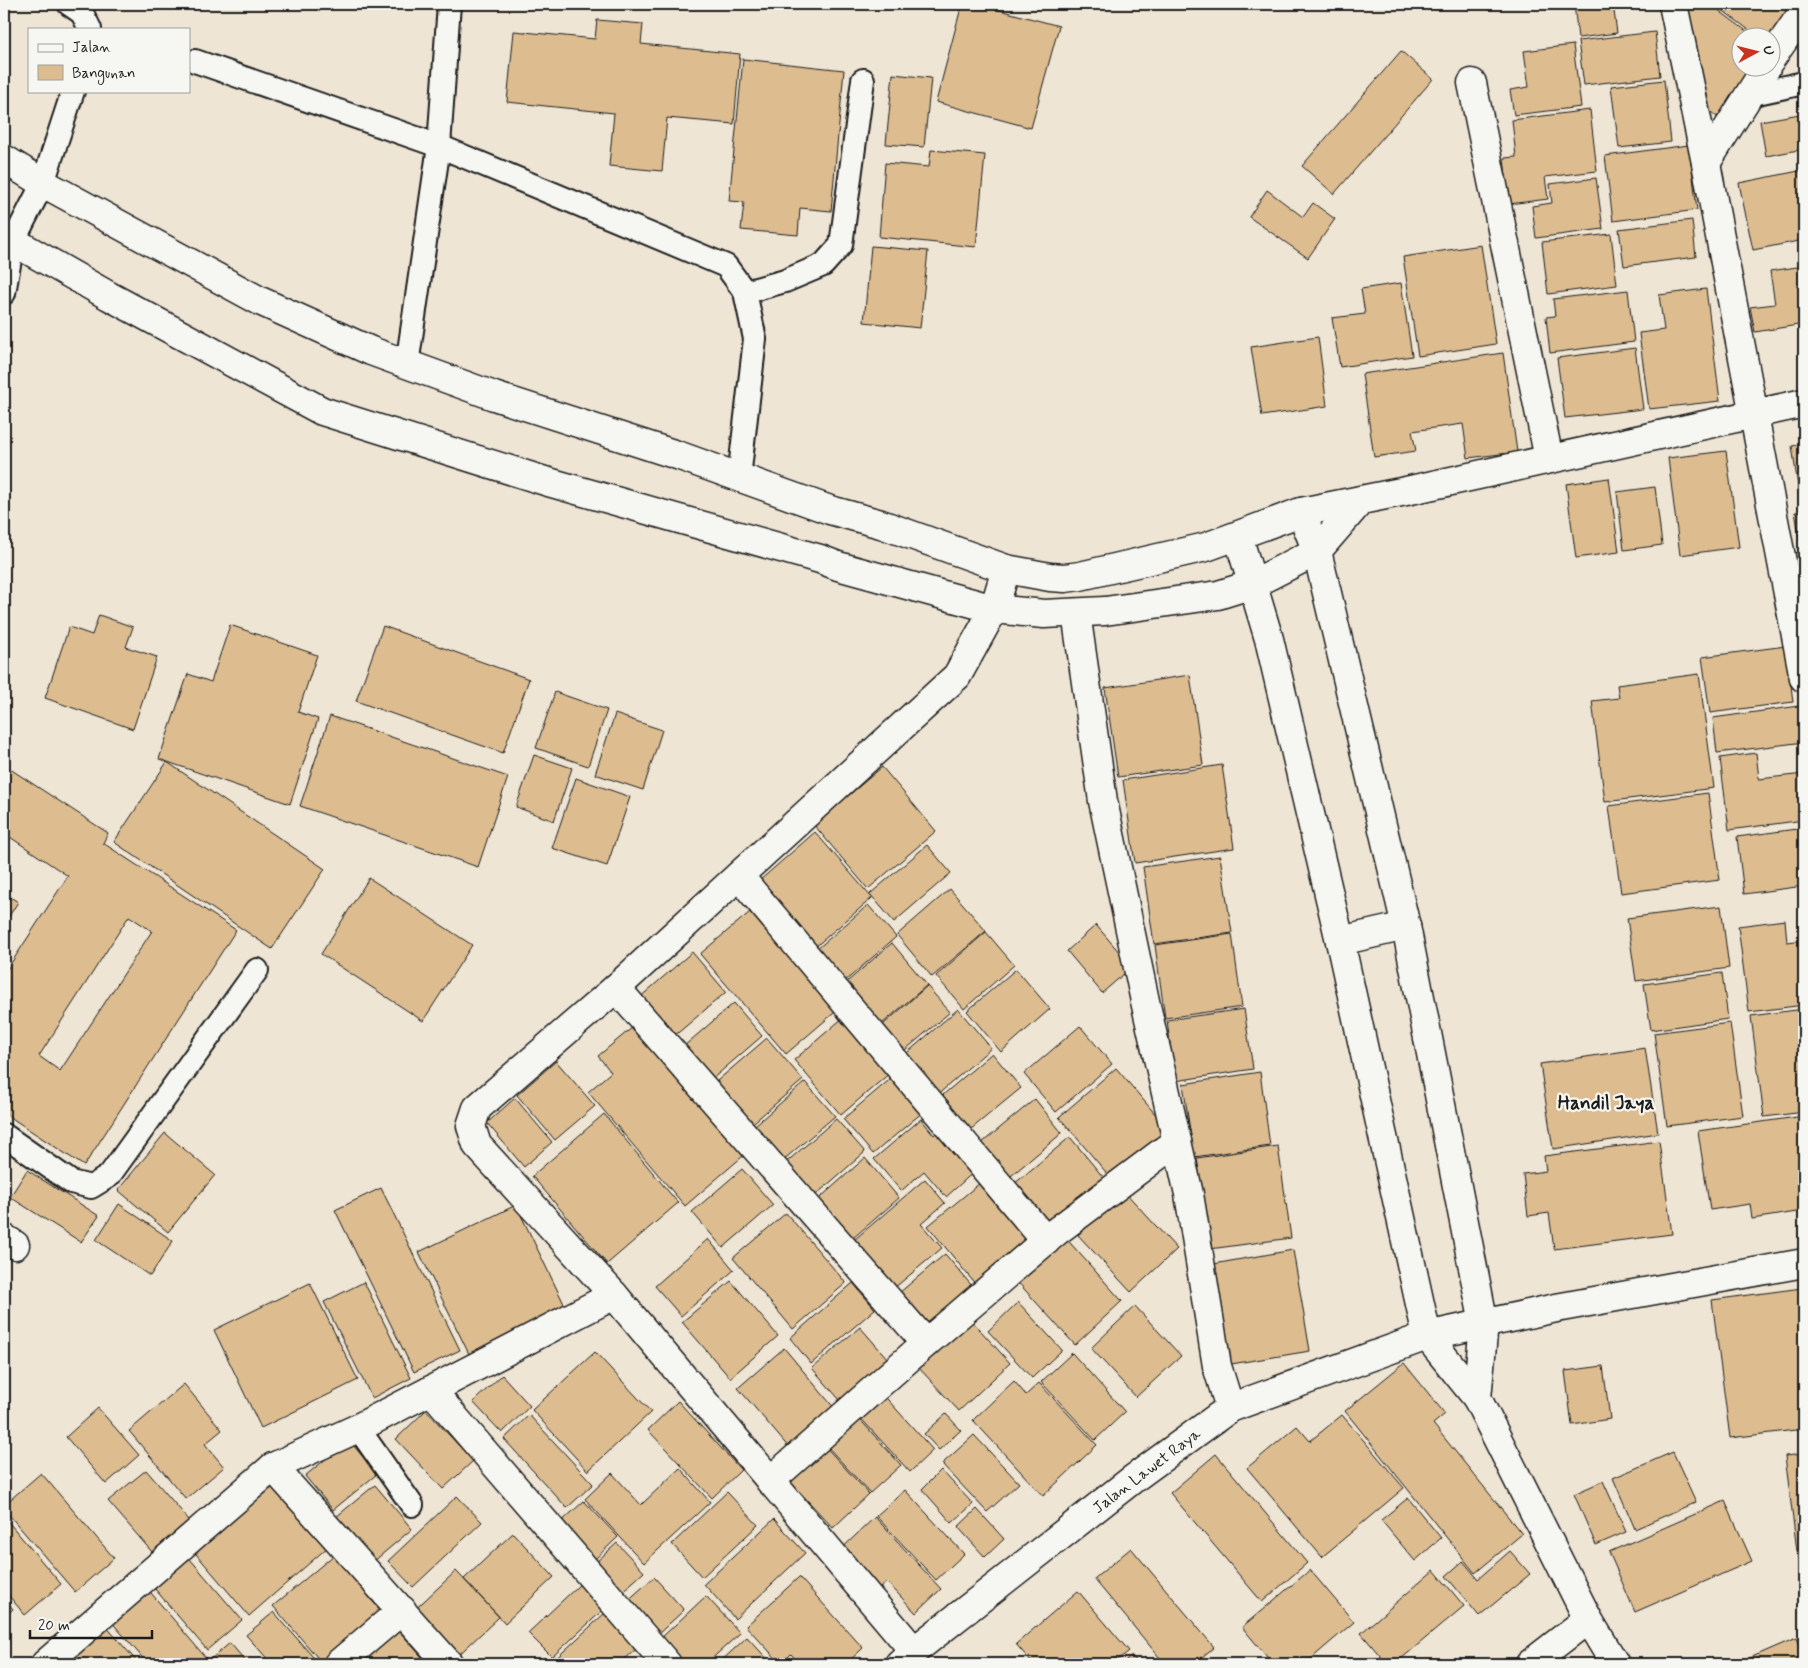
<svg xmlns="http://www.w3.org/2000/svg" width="1808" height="1668" viewBox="0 0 1808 1668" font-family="Mynerve,sans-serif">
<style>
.building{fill:#ddbd90;stroke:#1c1c1c;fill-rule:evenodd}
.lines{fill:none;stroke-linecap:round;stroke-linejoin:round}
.lane-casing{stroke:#1c1c1c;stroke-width:26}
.street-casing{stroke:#1c1c1c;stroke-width:31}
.secondary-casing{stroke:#1c1c1c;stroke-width:31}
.lane{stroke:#f6f6f2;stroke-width:22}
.street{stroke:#f6f6f2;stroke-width:28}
.secondary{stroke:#f6f6f2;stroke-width:28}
.labels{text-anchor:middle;stroke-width:4.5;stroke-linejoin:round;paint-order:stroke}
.street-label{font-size:16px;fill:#1c1c1c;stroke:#f6f6f2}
.quarter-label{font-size:19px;font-weight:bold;fill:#1c1c1c;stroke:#f6f6f2}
</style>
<rect width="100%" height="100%" fill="#eee5d5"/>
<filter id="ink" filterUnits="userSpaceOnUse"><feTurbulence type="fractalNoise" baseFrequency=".02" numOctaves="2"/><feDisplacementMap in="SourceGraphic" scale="10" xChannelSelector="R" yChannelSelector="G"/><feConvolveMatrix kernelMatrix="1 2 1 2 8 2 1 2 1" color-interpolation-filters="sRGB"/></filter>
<g filter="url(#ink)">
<g class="building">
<polygon points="962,4 977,4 1059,26 1031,128 936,102"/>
<polygon points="1574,4 1613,4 1617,33 1578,38"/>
<polygon points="1685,4 1710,4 1756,38 1740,38 1740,68 1754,68 1717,117 1704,106"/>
<polygon points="1714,4 1792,4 1797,8 1770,38 1760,38"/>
<polygon points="597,20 643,24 641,44 740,54 734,124 667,118 662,171 609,166 614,113 507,102 514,31 595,39"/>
<polygon points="1655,32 1660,76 1584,85 1578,41"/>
<polygon points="1573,45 1581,107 1514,115 1510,90 1529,87 1524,51"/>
<polygon points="1401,51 1433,79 1334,194 1302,166"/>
<polygon points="743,59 844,70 831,211 800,208 798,235 741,230 744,202 729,201"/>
<polygon points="893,74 931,78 924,147 886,144"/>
<polygon points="1664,80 1671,142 1619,148 1611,86"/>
<polygon points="1590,110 1597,171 1545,177 1548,199 1509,204 1504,158 1516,157 1512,120"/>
<polygon points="1800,114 1804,149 1766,156 1760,121"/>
<polygon points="1689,145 1697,210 1613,221 1605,156"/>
<polygon points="931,150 985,155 976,247 879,237 885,163 929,167"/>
<polygon points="1804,170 1804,240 1753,250 1739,183"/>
<polygon points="1596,178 1603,229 1536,238 1532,206 1552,203 1550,184"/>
<polygon points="1267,190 1303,217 1313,203 1335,219 1308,258 1249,217"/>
<polygon points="1692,220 1696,257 1624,266 1619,229"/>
<polygon points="1611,234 1617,285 1548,294 1542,242"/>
<polygon points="1481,245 1496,344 1418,356 1403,257"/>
<polygon points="871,246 928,251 920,328 864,322"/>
<polygon points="1804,266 1804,324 1755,332 1750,307 1775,304 1770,271"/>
<polygon points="1401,283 1412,356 1340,367 1332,318 1365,314 1361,289"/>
<polygon points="1706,289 1720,401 1649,409 1639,333 1664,330 1659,295"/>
<polygon points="1628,290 1634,342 1550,353 1546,317 1555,316 1553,299"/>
<polygon points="1318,337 1327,406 1262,416 1251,347"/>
<polygon points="1635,348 1643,409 1565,418 1557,358"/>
<polygon points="1503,353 1517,452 1468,458 1463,424 1412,431 1416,451 1374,457 1362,374"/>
<polygon points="1804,444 1804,506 1801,507 1792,446"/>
<polygon points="1726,451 1739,547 1680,555 1668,458"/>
<polygon points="1609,478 1619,552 1576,558 1566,484"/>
<polygon points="1655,487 1662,545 1624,550 1617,492"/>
<polygon points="1804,511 1804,541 1800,541 1795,512"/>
<polygon points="1804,551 1804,622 1794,553"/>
<polygon points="99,615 133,627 126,647 157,657 133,729 45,698 69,627 92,635"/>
<polygon points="230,625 317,655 298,712 318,719 290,804 159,759 188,674 211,682"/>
<polygon points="383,626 529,679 503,753 356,701"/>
<polygon points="1786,646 1793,702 1710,713 1702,657"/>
<polygon points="1699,674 1714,788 1605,802 1592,701 1619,698 1617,685"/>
<polygon points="1190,675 1203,765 1118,777 1105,688"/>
<polygon points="555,692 607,710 588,766 536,748"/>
<polygon points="1799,706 1804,742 1717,753 1713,718"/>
<polygon points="615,714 662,730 643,790 595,774"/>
<polygon points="330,716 508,777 478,867 300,806"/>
<polygon points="1756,753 1759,779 1804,774 1804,820 1729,830 1720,758"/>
<polygon points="534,755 572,768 554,821 516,807"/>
<polygon points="167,762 325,869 272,949 114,842"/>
<path d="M4,765L108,833L103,843L236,930L84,1166L4,1113V974L68,876L4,833ZM129,916L152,931L60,1071L39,1056Z"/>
<polygon points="1222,765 1234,848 1135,863 1123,780"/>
<polygon points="882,767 936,831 868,889 814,825"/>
<polygon points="576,778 630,797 607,866 552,848"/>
<polygon points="1708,793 1720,880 1621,893 1609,806"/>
<polygon points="1804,828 1804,886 1744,894 1737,837"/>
<polygon points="815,832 872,898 814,948 758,882"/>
<polygon points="927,845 951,873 894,922 870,894"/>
<polygon points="1220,856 1232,933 1154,944 1143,867"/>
<polygon points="369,878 472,945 423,1021 321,954"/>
<polygon points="950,889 986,931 932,977 897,935"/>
<polygon points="4,893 18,902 4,924"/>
<polygon points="868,905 896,937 844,982 816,950"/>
<polygon points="1721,906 1729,968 1636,981 1627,918"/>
<polygon points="756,907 841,1007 786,1054 700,954"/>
<polygon points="1785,920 1787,942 1804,940 1804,1005 1749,1012 1738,926"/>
<polygon points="1096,925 1132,967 1102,993 1067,951"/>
<polygon points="986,932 1014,965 964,1009 936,976"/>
<polygon points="1232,934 1242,1007 1165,1018 1155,945"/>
<polygon points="892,943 927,985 875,1030 840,988"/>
<polygon points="692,952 726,992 672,1038 638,999"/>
<polygon points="1016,969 1050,1009 1001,1052 967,1011"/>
<polygon points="1722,973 1728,1019 1651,1030 1644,984"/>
<polygon points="927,986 950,1012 898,1056 876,1031"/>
<polygon points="734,1003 762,1036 704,1086 676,1053"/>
<polygon points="958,1009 991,1048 935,1097 901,1058"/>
<polygon points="1244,1009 1253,1069 1175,1081 1167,1020"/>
<polygon points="1804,1009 1804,1112 1764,1117 1751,1016"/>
<polygon points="844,1017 891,1072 841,1115 794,1060"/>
<polygon points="1730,1023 1743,1116 1667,1126 1654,1033"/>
<polygon points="1080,1026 1112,1064 1056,1112 1024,1074"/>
<polygon points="633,1027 743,1156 685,1206 588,1092 611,1072 598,1056"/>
<polygon points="767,1038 803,1080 746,1129 710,1087"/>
<polygon points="1645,1048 1658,1133 1553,1149 1540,1064"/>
<polygon points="992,1053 1021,1088 965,1134 937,1100"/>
<polygon points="556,1061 595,1106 555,1140 517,1095"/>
<polygon points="1116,1068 1168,1129 1111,1178 1059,1117"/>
<polygon points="1260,1072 1270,1146 1194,1157 1183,1084"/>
<polygon points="894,1076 924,1111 873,1154 843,1119"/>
<polygon points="805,1082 835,1116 775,1167 747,1132"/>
<polygon points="515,1098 552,1142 524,1167 487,1123"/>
<polygon points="1035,1099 1062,1133 1005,1181 977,1147"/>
<polygon points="604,1114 678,1203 607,1264 532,1176"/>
<polygon points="1804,1116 1804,1192 1800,1193 1803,1211 1752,1219 1750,1204 1710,1210 1698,1131"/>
<polygon points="836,1119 865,1152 810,1200 782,1166"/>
<polygon points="921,1119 934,1135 941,1128 977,1169 946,1197 924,1171 901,1191 874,1159"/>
<polygon points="165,1133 215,1175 168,1232 118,1190"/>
<polygon points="1070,1137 1108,1183 1046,1236 1007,1190"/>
<polygon points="1659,1141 1672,1234 1554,1249 1549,1213 1528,1216 1523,1174 1546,1171 1544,1156"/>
<polygon points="1278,1146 1291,1238 1210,1249 1197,1158"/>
<polygon points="865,1158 899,1198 845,1245 812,1205"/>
<polygon points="742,1169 773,1205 723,1248 692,1212"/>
<polygon points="27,1170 99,1216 81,1242 10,1197"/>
<polygon points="986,1178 1038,1244 981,1291 928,1226"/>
<polygon points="925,1179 945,1203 921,1224 942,1248 887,1294 847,1246"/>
<polygon points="381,1188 460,1350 414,1372 335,1210"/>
<polygon points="1125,1192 1177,1249 1131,1292 1078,1235"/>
<polygon points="119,1204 173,1241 150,1276 96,1240"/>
<polygon points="516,1205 566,1308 470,1356 419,1252"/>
<polygon points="786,1213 846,1283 793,1329 733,1258"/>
<polygon points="1063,1235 1122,1301 1075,1345 1015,1279"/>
<polygon points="708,1239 734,1270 681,1316 655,1286"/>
<polygon points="1293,1250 1310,1351 1225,1365 1208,1265"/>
<polygon points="945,1254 977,1292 925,1337 892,1299"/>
<polygon points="731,1281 778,1336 730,1378 682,1322"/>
<polygon points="364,1282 411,1378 372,1398 324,1302"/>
<polygon points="310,1283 358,1380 261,1428 214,1330"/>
<polygon points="853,1283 875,1309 811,1364 790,1338"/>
<polygon points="1802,1288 1804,1302 1804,1429 1730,1438 1712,1300"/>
<polygon points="1018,1302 1062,1350 1032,1378 988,1331"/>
<polygon points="1135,1306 1181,1356 1136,1397 1091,1348"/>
<polygon points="970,1319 1010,1363 959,1411 919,1368"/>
<polygon points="860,1327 894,1366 846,1407 812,1368"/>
<polygon points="784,1348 835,1409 790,1449 738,1388"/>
<polygon points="595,1352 651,1412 588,1471 532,1410"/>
<polygon points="1072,1353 1125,1412 1095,1440 1041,1382"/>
<polygon points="1404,1363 1445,1414 1433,1424 1522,1534 1475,1573 1345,1411"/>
<polygon points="1603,1366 1610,1419 1572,1425 1565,1371"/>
<polygon points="502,1375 530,1406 502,1433 473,1402"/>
<polygon points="1014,1381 1026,1395 1039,1383 1097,1445 1043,1496 973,1420"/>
<polygon points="184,1384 222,1430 205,1444 224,1467 186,1499 129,1431"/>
<polygon points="879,1390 933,1450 910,1472 855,1412"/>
<polygon points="678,1401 741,1470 712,1498 648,1430"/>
<polygon points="98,1408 139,1455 106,1484 66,1437"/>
<polygon points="426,1410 473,1461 443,1489 396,1439"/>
<polygon points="854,1413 901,1465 870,1493 823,1442"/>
<polygon points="946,1414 961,1430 939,1450 924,1434"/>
<polygon points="529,1415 593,1484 567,1508 504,1439"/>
<polygon points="1342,1415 1404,1488 1322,1557 1247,1468 1297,1426 1310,1441"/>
<polygon points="974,1435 1019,1483 987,1512 942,1464"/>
<polygon points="349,1440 377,1474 333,1510 305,1476"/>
<polygon points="822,1443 869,1494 833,1528 786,1477"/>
<polygon points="1673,1452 1696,1502 1635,1529 1613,1478"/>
<polygon points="1216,1454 1307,1563 1262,1602 1170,1493"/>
<polygon points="1804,1454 1804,1558 1798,1559 1785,1456"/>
<polygon points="680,1468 710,1502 644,1563 585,1499 612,1473 641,1505"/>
<polygon points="146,1470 189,1520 152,1552 108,1501"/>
<polygon points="941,1470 973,1504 952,1523 922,1489"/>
<polygon points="41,1473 114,1558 75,1592 4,1509 4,1505"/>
<polygon points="272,1479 329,1546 249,1616 191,1548"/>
<polygon points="1603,1481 1626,1532 1596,1545 1574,1494"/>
<polygon points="375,1485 412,1529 373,1562 336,1517"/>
<polygon points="905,1490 964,1554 936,1580 876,1516"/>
<polygon points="727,1492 758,1525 702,1577 672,1544"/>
<polygon points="457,1496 482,1522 413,1587 388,1561"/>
<polygon points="1408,1498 1441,1538 1415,1561 1381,1520"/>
<polygon points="584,1501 618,1537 594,1560 560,1523"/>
<polygon points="1725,1501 1752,1561 1635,1612 1609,1552"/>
<polygon points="977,1509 1004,1539 985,1557 958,1527"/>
<polygon points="4,1517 61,1584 25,1615 4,1590"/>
<polygon points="875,1517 941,1589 916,1613 887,1582 874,1594 837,1553"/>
<polygon points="774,1519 805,1553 735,1619 704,1584"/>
<polygon points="513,1533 554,1577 505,1623 464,1579"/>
<polygon points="617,1543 644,1572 622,1592 595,1563"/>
<polygon points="1131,1548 1214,1647 1194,1664 1165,1664 1094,1579"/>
<polygon points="1510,1551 1530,1574 1479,1616 1446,1576 1463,1561 1478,1579"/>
<polygon points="184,1552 242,1620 207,1650 149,1582"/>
<polygon points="334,1555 384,1615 326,1664 323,1664 273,1606"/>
<polygon points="1310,1570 1354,1622 1305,1664 1273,1664 1242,1627"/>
<polygon points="1434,1570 1464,1606 1395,1664 1387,1664 1361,1633"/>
<polygon points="456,1571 499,1617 451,1662 408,1616"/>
<polygon points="654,1577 684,1610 655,1637 624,1604"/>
<polygon points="799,1577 863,1648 846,1664 800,1664 791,1654 781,1664 746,1626"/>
<polygon points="580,1584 603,1610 552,1657 528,1633"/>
<polygon points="146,1587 206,1658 199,1664 148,1664 109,1619"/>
<polygon points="1078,1591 1129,1651 1113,1664 1033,1664 1016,1644"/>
<polygon points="706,1596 740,1633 706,1664 683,1664 660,1639"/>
<polygon points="4,1598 13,1609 4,1618"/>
<polygon points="274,1612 319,1664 272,1664 246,1635"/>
<polygon points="606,1612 638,1647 620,1664 550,1664"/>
<polygon points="104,1624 139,1664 58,1664"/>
<polygon points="393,1624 428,1664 361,1664 355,1657"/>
<polygon points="747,1637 772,1664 718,1664"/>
<polygon points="1796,1638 1804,1658 1804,1664 1736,1664"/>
<polygon points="230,1643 248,1664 205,1664"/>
<polygon points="1132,1656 1139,1664 1122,1664"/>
</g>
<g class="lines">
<defs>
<g id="lane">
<polyline points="69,4 82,13 90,29"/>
<polyline points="195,61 439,146 726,266 745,292 755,339 739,478"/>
<polyline points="1748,95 1804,83"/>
<polyline points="745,292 785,281 823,265 841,245 863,80"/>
<polyline points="4,293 13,242 43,183 73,91"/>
<polyline points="407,365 439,146 449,4"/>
<polyline points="4,1135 71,1182 91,1187 109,1176 257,970"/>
<polyline points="358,1428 412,1505"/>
</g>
<g id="street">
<polyline points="1673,4 1706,163 1804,678"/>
<polyline points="1770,60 1804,11"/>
<polyline points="1472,83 1549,459"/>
<polyline points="1706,163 1766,68"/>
<polyline points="1301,512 1406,491 1804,403"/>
<polyline points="1317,551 1361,500"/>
<polyline points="1076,613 1103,801 1145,1001 1189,1194 1217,1366 1230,1408"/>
<polyline points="739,876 1046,1241"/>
<polyline points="616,988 926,1343"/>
<polyline points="4,1238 15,1245"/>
<polyline points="431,1390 667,1664"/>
<polyline points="1477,1398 1484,1324"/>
<polyline points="273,1467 449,1664"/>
<polyline points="770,1481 926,1343 1057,1231 1177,1141"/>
<polyline points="914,1651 614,1295 477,1145 471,1126 477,1108 616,988 957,676 994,609 1006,569"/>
<polyline points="45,1664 273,1467 358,1428 614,1295"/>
<polyline points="338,1664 402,1610"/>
<polyline points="899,1664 914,1651 1133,1479 1230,1408 1427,1336 1477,1398 1588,1619 1615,1664"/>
<polyline points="1530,1664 1588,1619"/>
</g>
<g id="secondary">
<polyline points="4,159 43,183 260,301 371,351 494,396 680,456 830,510 881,524 1006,569 1050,577 1065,578 1080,576 1206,547 1301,512 1317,551 1406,926 1484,1324"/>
<polyline points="4,236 109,296 322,411 545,481 820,559 838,566 994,609 1044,614 1105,611 1218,595 1253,584 1317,551"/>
<polyline points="1238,536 1269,639 1340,941 1427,1336 1556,1308 1804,1263"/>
<polyline points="1340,941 1406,926"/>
</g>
</defs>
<use href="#lane" class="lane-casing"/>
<use href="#street" class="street-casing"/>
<use href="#secondary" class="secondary-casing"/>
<use href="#lane" class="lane"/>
<use href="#street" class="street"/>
<use href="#secondary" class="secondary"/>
</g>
</g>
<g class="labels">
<g class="street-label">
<text transform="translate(1146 1470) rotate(-37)" y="6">Jalan Lawet Raya</text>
</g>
<g class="quarter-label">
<text x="1606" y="1109">Handil Jaya</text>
</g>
</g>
<rect width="1808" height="1668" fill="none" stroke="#f6f6f2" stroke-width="20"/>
<rect x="10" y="10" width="1788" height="1648" fill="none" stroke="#1c1c1c" stroke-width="2" filter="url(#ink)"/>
<rect x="28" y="28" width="162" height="65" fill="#f6f6f2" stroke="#9f9f9c"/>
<rect x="38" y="44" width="25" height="8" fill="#f6f6f2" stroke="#9f9f9c"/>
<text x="72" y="52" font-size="15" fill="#1c1c1c">Jalan</text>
<rect x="38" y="65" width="25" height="15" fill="#ddbd90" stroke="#9f9f9c"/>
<text x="72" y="78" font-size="15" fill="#1c1c1c">Bangunan</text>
<g transform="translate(1756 52) rotate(83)"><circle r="24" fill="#f6f6f2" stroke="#9f9f9c"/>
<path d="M0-4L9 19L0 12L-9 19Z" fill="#c8321e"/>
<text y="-8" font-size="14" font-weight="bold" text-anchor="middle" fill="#1c1c1c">U</text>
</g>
<path d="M30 1630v8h122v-8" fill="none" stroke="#1c1c1c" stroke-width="2.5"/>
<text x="38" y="1630" font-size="15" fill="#1c1c1c" stroke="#f6f6f2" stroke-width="4" paint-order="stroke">20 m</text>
</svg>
